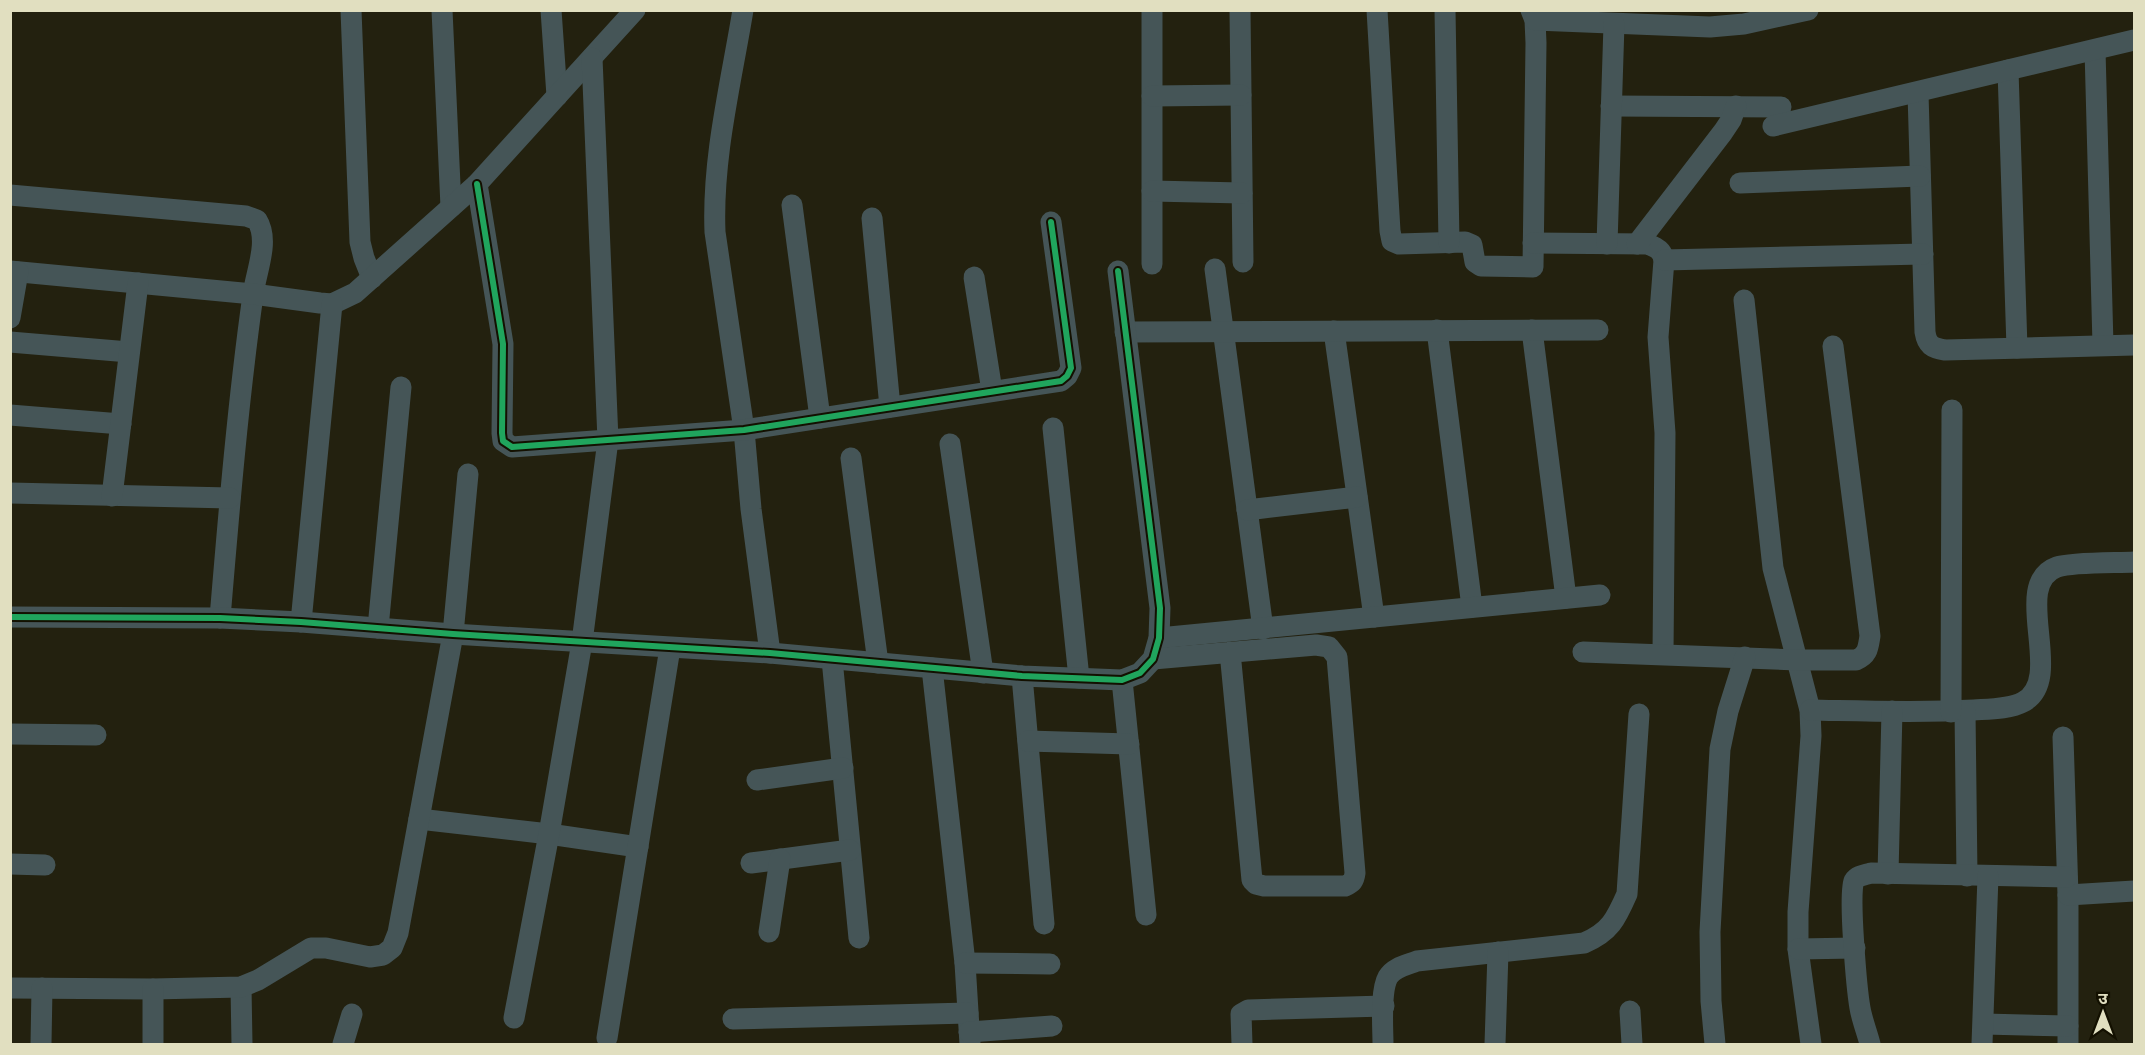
<svg xmlns="http://www.w3.org/2000/svg" width="2145" height="1055" viewBox="0 0 2145 1055" font-family="'PT Sans Narrow','Noto Sans Devanagari',sans-serif">
<style>
.lines{fill:none;stroke-linecap:round;stroke-linejoin:round}
.minor{stroke:#455557;stroke-width:21}
.cycleway-casing{stroke:#131000;stroke-width:10}
.cycleway{stroke:#20a55d;stroke-width:6}
</style>
<rect width="100%" height="100%" fill="#23210f"/>
<g class="lines">
<g class="minor">
<polyline points="351,10 360,242 364,258 372,278"/>
<polyline points="442,10 451,207"/>
<polyline points="551,10 557,96"/>
<path d="M743,10C731,83 712,158 715,232L744,430L751,509L770,653"/>
<polyline points="1152,10 1152,264"/>
<polyline points="1240,10 1243,262"/>
<polyline points="1377,10 1390,231 1392,241 1399,244 1465,242 1472,245 1475,262 1481,266 1533,267 1536,43 1535,20 1531,10"/>
<polyline points="1445,10 1449,243"/>
<polyline points="1535,20 1710,27 1744,24 1808,10"/>
<polyline points="2095,50 2103,345"/>
<polyline points="2008,70 2017,348"/>
<path d="M1918,93L1925,332C1927,345 1932,348 1945,350L2134,345"/>
<polyline points="1152,96 1241,95"/>
<polyline points="1611,106 1781,107"/>
<polyline points="1773,126 2134,40"/>
<polyline points="1740,183 1920,176"/>
<polyline points="477,184 503,344 502,433 503,441 512,447 744,430 1061,381 1067,376 1071,368 1051,222"/>
<polyline points="1152,191 1242,193"/>
<path d="M10,195L246,216L257,220C270,241 256,271 253,295C238,402 229,510 220,618"/>
<polyline points="792,205 820,418"/>
<polyline points="872,218 890,407"/>
<path d="M1533,243L1648,244C1657,248 1662,250 1664,260L1658,337L1665,433L1663,654"/>
<polyline points="1607,244 1614,24"/>
<polyline points="1637,244 1723,132 1731,120 1736,106"/>
<polyline points="1664,260 1923,254"/>
<polyline points="1215,269 1263,629"/>
<polyline points="10,271 253,294 320,303 332,304 355,293 477,184 635,10"/>
<polyline points="974,277 992,391"/>
<polyline points="1744,300 1773,568 1810,710 1811,736 1798,912 1798,949 1811,1044"/>
<polyline points="10,318 18,272"/>
<polyline points="1437,330 1472,607"/>
<polyline points="1532,330 1566,598"/>
<polyline points="1334,331 1374,617"/>
<polyline points="1125,332 1598,330"/>
<polyline points="10,342 129,352"/>
<polyline points="10,415 121,424"/>
<polyline points="1053,428 1079,678"/>
<polyline points="950,444 983,673"/>
<polyline points="851,458 878,663"/>
<polyline points="10,493 230,498"/>
<polyline points="112,496 138,283"/>
<polyline points="1247,510 1357,497"/>
<polyline points="10,617 220,618 301,622 453,634 770,653 1022,676 1122,680 1140,673 1153,659 1159,638 1160,608 1118,271"/>
<polyline points="301,622 332,304"/>
<polyline points="378,628 401,387"/>
<polyline points="1159,638 1600,595"/>
<path d="M1583,652L1797,660H1856C1868,655 1868,648 1870,636L1833,346"/>
<polyline points="832,659 859,938"/>
<path d="M1153,659L1316,645L1329,647L1337,657L1355,873C1354,881 1352,883 1345,886H1264L1256,884L1252,880L1230,652"/>
<polyline points="932,668 965,963 970,1044"/>
<polyline points="1022,676 1044,924"/>
<polyline points="1122,680 1146,915"/>
<path d="M1810,710C1865,711 1920,713 1974,710C1989,709 2010,709 2023,702C2067,679 2009,584 2057,567C2072,562 2116,563 2134,562"/>
<polyline points="1965,711 1967,876"/>
<polyline points="1951,712 1952,410"/>
<polyline points="10,734 96,735"/>
<polyline points="2063,737 2068,895 2068,1044"/>
<polyline points="1028,741 1129,744"/>
<polyline points="757,780 843,768"/>
<polyline points="419,819 549,834 638,847"/>
<polyline points="751,863 850,850"/>
<polyline points="10,864 45,865"/>
<polyline points="1888,874 1892,711"/>
<polyline points="2068,895 2134,891"/>
<polyline points="769,932 780,859"/>
<polyline points="1798,949 1855,948"/>
<polyline points="965,963 1050,964"/>
<polyline points="241,987 242,1044"/>
<polyline points="10,988 153,989 241,987 258,980 311,948 326,948 370,957 383,955 392,948 398,933 453,634 468,474"/>
<polyline points="153,989 153,1044"/>
<polyline points="1630,1011 1632,1044"/>
<polyline points="514,1018 549,834 582,642 608,440 592,58"/>
<polyline points="733,1019 968,1013"/>
<polyline points="1984,1024 2068,1026"/>
<polyline points="969,1032 1052,1026"/>
<polyline points="607,1038 670,648"/>
<polyline points="41,1044 42,988"/>
<polyline points="343,1044 352,1014"/>
<polyline points="1242,1044 1241,1014 1248,1010 1384,1006"/>
<path d="M1383,1044C1383,1028 1380,991 1388,977C1394,967 1407,965 1417,961L1584,943C1610,932 1616,919 1627,894L1639,714"/>
<polyline points="1495,1044 1498,952"/>
<polyline points="1715,1044 1711,1001 1710,932 1720,749 1728,711 1745,657"/>
<path d="M1870,1044C1867,1032 1862,1020 1860,1008C1857,991 1848,891 1854,881C1858,875 1865,875 1871,873L2067,877"/>
<polyline points="1982,1044 1988,876"/>
</g>
<defs>
<g id="cycleway">
<polyline points="477,184 503,344 502,433 503,441 512,447 744,430 1061,381 1067,376 1071,368 1051,222"/>
<polyline points="10,617 220,618 301,622 453,634 770,653 1022,676 1122,680 1140,673 1153,659 1159,638 1160,608 1118,271"/>
</g>
</defs>
<use href="#cycleway" class="cycleway-casing"/>
<use href="#cycleway" class="cycleway"/>
</g>
<rect width="2145" height="1055" fill="none" stroke="#e1dfc0" stroke-width="24"/>
<g transform="translate(2103 1013)" stroke="#131000" stroke-width="4.5" paint-order="stroke">
<path d="M0-4.5L10 22L0 15L-10 22Z" fill="#e1dfc0"/>
<text y="-9" font-size="16" font-weight="bold" text-anchor="middle" fill="#e1dfc0">उ</text>
</g>
</svg>
